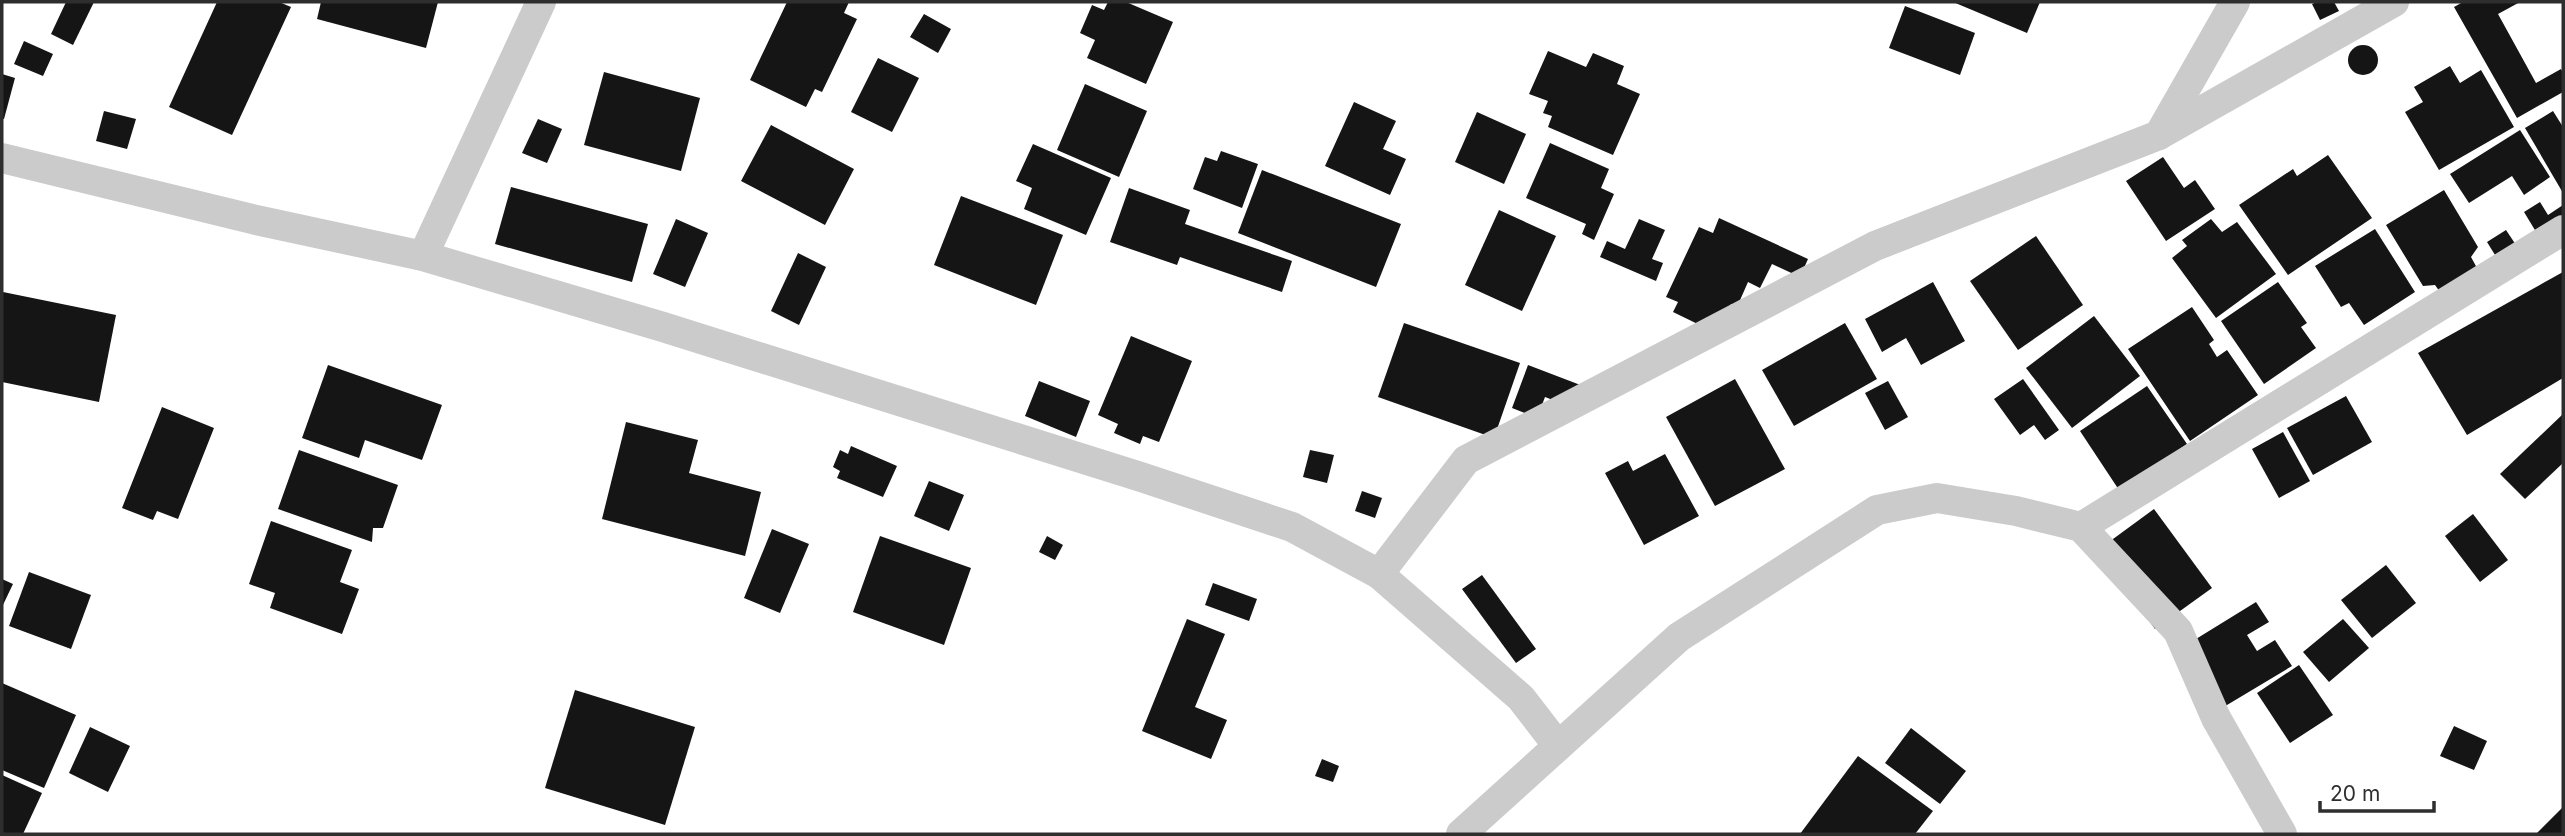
<svg xmlns="http://www.w3.org/2000/svg" width="2565" height="836" viewBox="0 0 2565 836" font-family="Inter,sans-serif">
<style>
.building{fill:#151515}
.lines{fill:none;stroke-linecap:round;stroke-linejoin:round}
.minor{stroke:#cbcbcb;stroke-width:30}
</style>
<rect width="100%" height="100%" fill="#fff"/>
<g class="building">
<polygon points="66,2 94,2 73,45 51,34"/>
<polygon points="217,2 279,2 291,7 232,135 169,107"/>
<polygon points="321,2 438,2 426,48 317,19"/>
<polygon points="787,2 849,2 844,13 857,19 822,92 815,89 806,107 750,80"/>
<polygon points="1108,2 1126,2 1173,22 1146,84 1087,58 1095,40 1080,33 1092,5 1104,10"/>
<polygon points="1953,2 2040,2 2027,33"/>
<polygon points="2317,2 2334,2 2339,11 2320,20 2312,4"/>
<polygon points="2463,2 2520,2 2498,14 2536,83 2561,69 2563,73 2563,92 2517,118 2454,7"/>
<polygon points="1905,6 1975,33 1960,75 1889,48"/>
<polygon points="924,14 951,29 938,53 910,37"/>
<polygon points="24,41 53,54 43,76 14,64"/>
<circle cx="2363" cy="60" r="15"/>
<polygon points="1548,51 1586,67 1593,53 1624,66 1617,84 1640,94 1613,155 1548,127 1552,116 1543,113 1548,101 1529,94"/>
<polygon points="878,58 919,78 892,132 851,112"/>
<polygon points="2450,66 2460,83 2481,70 2514,127 2439,170 2405,112 2423,102 2414,87"/>
<polygon points="604,72 700,98 681,171 584,145"/>
<polygon points="2,74 15,78 4,119 2,119"/>
<polygon points="1085,84 1147,111 1119,177 1057,150"/>
<polygon points="1354,102 1396,121 1383,149 1406,159 1390,195 1325,166"/>
<polygon points="104,111 136,119 127,149 96,141"/>
<polygon points="2553,111 2563,127 2563,193 2525,128"/>
<polygon points="1477,112 1526,134 1504,184 1455,162"/>
<polygon points="538,119 562,129 547,163 522,153"/>
<polygon points="771,125 854,169 825,225 741,181"/>
<polygon points="2520,130 2550,177 2524,195 2512,176 2469,203 2450,174"/>
<polygon points="1550,143 1609,169 1601,188 1614,194 1594,240 1582,234 1586,224 1526,198"/>
<polygon points="1033,144 1111,178 1086,235 1024,209 1032,188 1016,181"/>
<polygon points="1221,151 1258,164 1242,208 1193,189 1205,157 1217,161"/>
<polygon points="2328,155 2372,218 2288,275 2239,205 2293,169 2297,176"/>
<polygon points="2163,157 2184,188 2195,180 2215,209 2166,241 2126,181"/>
<polygon points="1262,170 1401,224 1376,287 1238,233"/>
<polygon points="511,187 648,224 632,282 495,244"/>
<polygon points="1129,188 1190,210 1185,224 1292,261 1282,292 1180,257 1177,265 1110,242"/>
<polygon points="2444,190 2478,247 2471,257 2477,268 2440,292 2435,285 2423,286 2386,225"/>
<polygon points="961,196 1063,235 1036,305 934,265"/>
<polygon points="2540,202 2548,215 2563,205 2563,225 2541,240 2524,212"/>
<polygon points="1499,210 1556,236 1522,311 1465,285"/>
<polygon points="1719,218 1808,259 1800,277 1772,264 1760,288 1748,282 1737,307 1731,304 1721,325 1710,330 1673,312 1678,302 1666,297 1699,227 1713,233"/>
<polygon points="676,219 708,233 685,287 653,274"/>
<polygon points="1639,219 1665,230 1652,259 1663,263 1656,281 1600,257 1607,241 1625,249"/>
<polygon points="2211,219 2222,232 2237,222 2276,274 2216,318 2172,258 2187,246 2182,240"/>
<polygon points="2375,229 2415,292 2364,325 2349,303 2341,307 2315,266"/>
<polygon points="2506,230 2520,251 2500,263 2487,242"/>
<polygon points="2036,236 2083,305 2018,350 1970,281"/>
<polygon points="798,253 826,267 799,325 771,311"/>
<polygon points="2563,272 2563,378 2467,435 2418,353"/>
<polygon points="1933,282 1965,341 1921,365 1906,338 1882,352 1865,319"/>
<polygon points="2278,282 2307,323 2301,327 2316,348 2264,384 2221,321"/>
<polygon points="3,292 116,315 99,402 2,382"/>
<polygon points="2192,307 2214,340 2209,344 2217,357 2227,350 2258,395 2190,441 2128,349"/>
<polygon points="2094,316 2140,376 2072,428 2026,368"/>
<polygon points="1404,323 1520,363 1494,438 1378,397"/>
<polygon points="1845,323 1877,379 1794,426 1762,370"/>
<polygon points="1131,336 1192,361 1159,442 1143,436 1140,444 1114,433 1118,424 1098,415"/>
<polygon points="328,365 442,405 422,460 365,440 359,458 302,438"/>
<polygon points="1528,365 1583,386 1558,402 1545,397 1537,418 1512,408"/>
<polygon points="1735,379 1785,469 1715,506 1666,417"/>
<polygon points="2023,379 2059,430 2045,440 2034,425 2020,435 1994,399"/>
<polygon points="1039,381 1090,401 1076,437 1025,416"/>
<polygon points="1888,381 1908,417 1885,430 1865,393"/>
<polygon points="2147,386 2187,444 2119,490 2080,431"/>
<polygon points="2346,396 2372,442 2313,475 2287,428"/>
<polygon points="162,407 214,428 178,519 157,511 153,520 122,508"/>
<polygon points="2563,414 2563,463 2525,499 2500,474"/>
<polygon points="626,422 698,440 689,473 761,492 745,556 602,519"/>
<polygon points="2283,432 2310,481 2279,498 2252,449"/>
<polygon points="851,446 897,466 883,497 837,478 840,471 833,467 840,450 848,454"/>
<polygon points="299,450 398,485 383,528 373,528 372,542 278,509"/>
<polygon points="1310,450 1334,455 1327,483 1303,477"/>
<polygon points="1665,454 1699,516 1644,545 1605,473 1628,461 1633,471"/>
<polygon points="929,481 964,495 949,531 914,516"/>
<polygon points="1362,491 1382,498 1375,518 1355,511"/>
<polygon points="2154,509 2212,588 2155,629 2098,550"/>
<polygon points="2473,514 2508,560 2480,582 2445,536"/>
<polygon points="271,521 352,550 340,582 359,589 342,634 270,608 275,593 249,584"/>
<polygon points="772,529 809,544 780,613 744,598"/>
<polygon points="880,536 971,568 944,645 853,612"/>
<polygon points="1047,536 1063,545 1055,560 1039,552"/>
<polygon points="2386,565 2416,603 2372,638 2341,600"/>
<polygon points="29,572 91,595 71,649 9,626"/>
<polygon points="1482,575 1536,649 1516,663 1462,589"/>
<polygon points="2,579 13,584 2,607"/>
<polygon points="1213,583 1257,599 1249,621 1205,605"/>
<polygon points="2256,602 2269,622 2247,635 2257,651 2275,640 2292,666 2222,708 2183,647"/>
<polygon points="1187,619 1225,634 1195,707 1227,720 1211,759 1142,731"/>
<polygon points="2343,619 2369,648 2329,682 2303,652"/>
<polygon points="2299,665 2333,715 2290,743 2257,693"/>
<polygon points="2,683 76,715 44,788 2,770"/>
<polygon points="575,690 695,727 665,825 545,788"/>
<polygon points="2454,726 2487,741 2474,770 2440,756"/>
<polygon points="90,727 130,746 108,792 69,773"/>
<polygon points="1911,728 1966,771 1940,804 1885,763"/>
<polygon points="1858,756 1933,811 1915,834 1800,834"/>
<polygon points="1322,759 1339,766 1333,782 1315,776"/>
<polygon points="2,775 42,793 23,834 2,834"/>
<polygon points="2563,807 2563,834 2536,834"/>
</g>
<g class="lines">
<g class="minor">
<polyline points="2159,135 2235,2"/>
<polyline points="2,158 256,220 423,256 663,327 1141,477 1292,527 1379,574 1521,698 1558,746"/>
<polyline points="423,256 541,2"/>
<polyline points="2081,527 2563,230"/>
<polyline points="1379,574 1466,460 1875,246 2159,135 2394,2"/>
<polyline points="1461,834 1679,637 1877,510 1937,498 2016,511 2081,527 2178,631 2216,718 2282,834"/>
</g>
</g>
<rect width="2565" height="836" fill="none" stroke="#2e2e2e" stroke-width="7"/>
<path d="M2320 801v10h114v-10" fill="none" stroke="#2e2e2e" stroke-width="3.5"/>
<text x="2330" y="801" font-size="21" fill="#2e2e2e" stroke="#ffffff" stroke-width="5" paint-order="stroke">20 m</text>
</svg>
